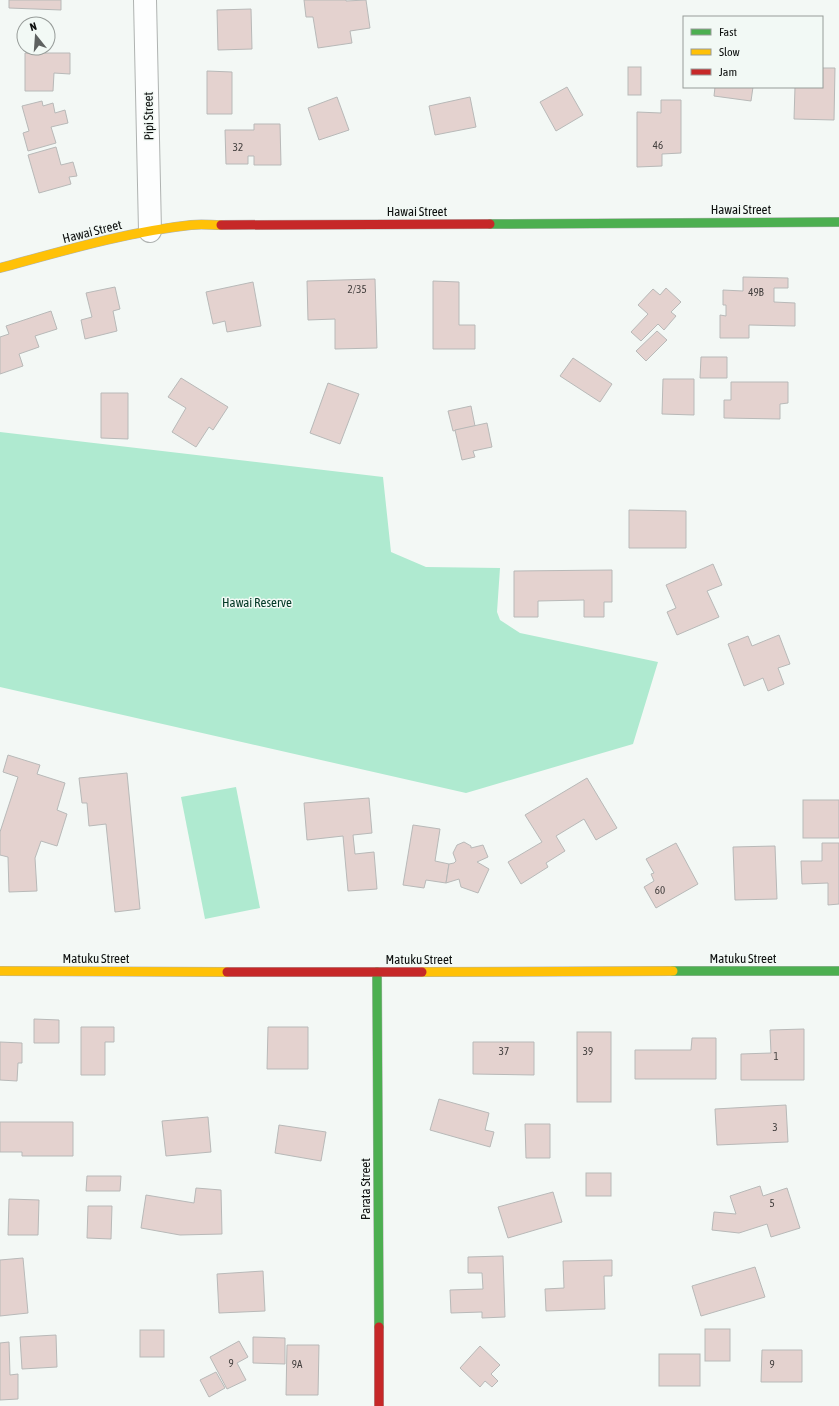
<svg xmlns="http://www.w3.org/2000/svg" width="839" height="1406" viewBox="0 0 839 1406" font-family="'Asap Condensed',sans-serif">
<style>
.green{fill:#afead0}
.building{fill:#e4d2cf;stroke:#b8b9b8}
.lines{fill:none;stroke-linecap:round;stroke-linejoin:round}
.street-casing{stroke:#afb3b1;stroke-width:24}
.fast-casing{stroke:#afb3b1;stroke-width:10}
.slow-casing{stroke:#afb3b1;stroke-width:10}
.jam-casing{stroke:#afb3b1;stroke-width:10}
.street{stroke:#fdfefe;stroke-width:22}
.fast{stroke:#4caf50;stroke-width:9}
.slow{stroke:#ffc107;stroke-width:9}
.jam{stroke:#c62828;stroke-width:9}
.labels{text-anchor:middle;stroke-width:3;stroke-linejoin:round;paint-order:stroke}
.number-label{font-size:11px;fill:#44403f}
.street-label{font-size:13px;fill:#0e100f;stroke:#f2f9f5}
.park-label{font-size:13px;fill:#023825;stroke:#f2f9f5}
</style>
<rect width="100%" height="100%" fill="#f3f8f5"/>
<g class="green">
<polygon points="0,432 383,477 391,552 426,567 500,568 497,612 500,620 520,633 658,662 633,744 466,793 0,687"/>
<polygon points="236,787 260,908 205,919 181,797"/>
</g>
<g class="building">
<polygon points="9,0 61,0 61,10 9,8"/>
<polygon points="304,0 346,0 346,1 366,0 370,28 350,31 352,43 318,48 313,17 306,17"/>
<polygon points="251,9 252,49 218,50 217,10"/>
<polygon points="25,53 70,53 70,74 54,73 53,91 25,91"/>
<rect x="628" y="67" width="13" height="28"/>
<polygon points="822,68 835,68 834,120 794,119 795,87 822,87"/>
<polygon points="207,71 232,72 232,114 207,114"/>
<polygon points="567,87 583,115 556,131 540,102"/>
<polygon points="715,87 753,87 751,101 714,96"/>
<polygon points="337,97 349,130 319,140 308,108"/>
<polygon points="470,97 476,127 435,135 429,106"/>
<polygon points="661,100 681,100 681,153 662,154 662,166 637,167 637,112 661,113"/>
<polygon points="42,101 43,106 53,103 55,113 65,110 68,123 51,127 56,143 28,151 23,133 29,131 22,106"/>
<polygon points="254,124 280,124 281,165 254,165 254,156 248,156 248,164 226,164 225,130 254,130"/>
<polygon points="56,147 61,165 73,162 77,176 69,177 71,184 39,193 28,155"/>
<polygon points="743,277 788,278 788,288 774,288 774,302 795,303 795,326 749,325 749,338 720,338 720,315 726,316 726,305 723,305 723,290 743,291"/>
<polygon points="375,279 377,348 335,349 335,319 308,320 307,281"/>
<polygon points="433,281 459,282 459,325 475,325 475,349 433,349"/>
<polygon points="253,282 261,326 227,332 225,321 213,324 206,292"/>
<polygon points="115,287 120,309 113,311 117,331 85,339 81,320 92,317 86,293"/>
<polygon points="666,288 681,302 671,312 676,316 664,330 658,324 641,341 631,332 648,314 638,305 653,289 660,295"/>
<polygon points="51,311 57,329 35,336 39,347 19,354 23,366 0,374 0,337 9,334 6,326"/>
<polygon points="657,331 667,340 646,361 636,351"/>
<polygon points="701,357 727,357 727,378 700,378"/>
<polygon points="573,358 612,384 600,402 560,376"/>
<polygon points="181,378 228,407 213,430 209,427 196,447 172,432 186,408 168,397"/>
<polygon points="663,379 694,379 694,415 662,414"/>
<polygon points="731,382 788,382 788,403 780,404 780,419 724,418 724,400 731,400"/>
<polygon points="328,383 359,394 340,444 310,433"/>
<polygon points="101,393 128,393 128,439 101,438"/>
<polygon points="471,406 475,426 453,431 448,411"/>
<polygon points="487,423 492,447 473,451 475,457 462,460 455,430"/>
<polygon points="629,510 686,511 686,548 629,548"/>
<polygon points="713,564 722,585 707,591 719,617 677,635 667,612 676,608 666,585"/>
<polygon points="612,570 612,602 604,602 604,617 584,617 584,600 538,601 538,617 514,617 514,571"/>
<polygon points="779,635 790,664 778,668 784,684 768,691 763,678 744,686 728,644 748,636 752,646"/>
<polygon points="8,755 40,765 37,774 65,783 57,810 67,814 57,846 41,841 35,858 37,891 9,892 8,857 0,855 0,832 18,777 3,772"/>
<polygon points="127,773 140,909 115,912 106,824 89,826 87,803 82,803 79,778"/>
<polygon points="587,778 617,828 596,840 584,819 556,836 565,851 546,863 548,867 521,884 508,862 542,842 525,815"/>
<polygon points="369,798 372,833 353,835 355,854 374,852 377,889 348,891 343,836 307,840 304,803"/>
<rect x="803" y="800" width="36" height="38"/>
<polygon points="413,825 440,829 435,861 449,864 446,883 426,880 424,888 403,885"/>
<polygon points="464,842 471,846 471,848 483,845 488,857 477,862 489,869 478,893 461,887 459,879 446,883 449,864 454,863 456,861 453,853 457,845"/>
<polygon points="676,843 698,884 656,908 644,887 654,881 651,874 654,873 646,859"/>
<polygon points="822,843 839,843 839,904 828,905 828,883 802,884 801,861 822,861"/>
<polygon points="775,846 777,899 735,900 733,847"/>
<polygon points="34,1019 59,1020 59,1043 34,1043"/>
<polygon points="81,1027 114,1027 114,1042 105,1042 105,1075 81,1075"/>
<polygon points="268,1027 308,1027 308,1069 267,1069"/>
<polygon points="804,1029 804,1080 741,1080 741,1054 771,1053 770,1030"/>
<rect x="577" y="1032" width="34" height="70"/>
<polygon points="692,1038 716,1038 716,1079 635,1079 635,1050 691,1050"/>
<polygon points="0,1042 22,1043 22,1063 18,1063 17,1081 0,1080"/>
<polygon points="473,1042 534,1042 534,1075 473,1074"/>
<polygon points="439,1099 489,1113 485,1130 494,1132 490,1147 430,1130"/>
<polygon points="786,1105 788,1142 717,1145 715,1109"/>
<polygon points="208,1117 211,1152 166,1156 162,1121"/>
<polygon points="0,1122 73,1122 73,1156 22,1156 22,1152 0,1152"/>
<polygon points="525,1124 550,1124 550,1158 526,1158"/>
<polygon points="279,1125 326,1132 321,1161 275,1153"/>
<rect x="586" y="1173" width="25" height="23"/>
<polygon points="87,1176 121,1176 120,1191 86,1191"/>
<polygon points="760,1186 763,1196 787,1188 800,1228 771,1237 767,1224 739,1233 712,1230 714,1212 736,1214 730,1196"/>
<polygon points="196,1188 221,1190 222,1234 180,1235 141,1228 146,1195 194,1203"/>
<polygon points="553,1192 562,1222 508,1238 498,1207"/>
<polygon points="9,1199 39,1200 38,1235 8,1235"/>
<polygon points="88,1206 112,1206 111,1239 87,1238"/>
<polygon points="503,1256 505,1317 482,1318 482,1312 451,1313 450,1290 483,1289 482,1273 468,1273 468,1257"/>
<polygon points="23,1258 28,1313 0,1316 0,1260"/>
<polygon points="612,1260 612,1276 604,1276 605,1309 546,1311 545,1289 564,1288 563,1261"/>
<polygon points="755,1267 765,1297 701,1316 692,1286"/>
<polygon points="263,1271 265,1311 219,1313 217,1274"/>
<rect x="705" y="1329" width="25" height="32"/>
<rect x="140" y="1330" width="24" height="27"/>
<polygon points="56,1335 57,1367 22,1369 20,1337"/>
<polygon points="253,1337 285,1338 285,1364 253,1363"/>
<polygon points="239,1341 248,1357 237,1363 246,1380 227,1389 210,1357"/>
<polygon points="9,1342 10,1375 18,1374 18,1399 0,1400 0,1343"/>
<polygon points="287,1345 319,1345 318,1395 286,1395"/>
<polygon points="480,1346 500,1365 491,1374 498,1381 492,1387 485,1381 480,1387 460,1368"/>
<polygon points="762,1350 802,1350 802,1382 761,1382"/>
<rect x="659" y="1354" width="41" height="32"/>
<polygon points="216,1372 225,1388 209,1397 200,1380"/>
</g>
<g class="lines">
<defs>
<polyline id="street" points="145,0 150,231"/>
<g id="fast">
<polyline points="490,224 839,222"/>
<polyline points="673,971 839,971"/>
<polyline points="377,972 379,1327"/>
</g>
<g id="slow">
<path d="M0,268C63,251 126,232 191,225C201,224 211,225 221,225"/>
<polyline points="0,971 227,972"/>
<polyline points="422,972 673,971"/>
</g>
<g id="jam">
<polyline points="221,225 490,224"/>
<polyline points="227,972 422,972"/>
<polyline points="379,1327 379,1406"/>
</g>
</defs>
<use href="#street" class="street-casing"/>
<use href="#fast" class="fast-casing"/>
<use href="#slow" class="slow-casing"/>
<use href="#jam" class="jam-casing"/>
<use href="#street" class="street"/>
<use href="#fast" class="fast"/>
<use href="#slow" class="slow"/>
<use href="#jam" class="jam"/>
</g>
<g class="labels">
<g class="number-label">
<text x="658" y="149">46</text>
<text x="238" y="151">32</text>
<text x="357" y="293">2/35</text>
<text x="756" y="296">49B</text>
<text x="660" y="894">60</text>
<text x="504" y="1055">37</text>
<text x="588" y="1055">39</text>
<text x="776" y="1060">1</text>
<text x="775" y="1131">3</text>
<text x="772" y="1207">5</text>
<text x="231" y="1367">9</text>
<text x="297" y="1368">9A</text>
<text x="772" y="1368">9</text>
</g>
<g class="street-label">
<text transform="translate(148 116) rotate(-91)" y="5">Pipi Street</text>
<text x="741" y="214">Hawai Street</text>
<text x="417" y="216">Hawai Street</text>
<text transform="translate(92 231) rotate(-14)" y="5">Hawai Street</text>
<text x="96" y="963">Matuku Street</text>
<text x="743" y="963">Matuku Street</text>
<text x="419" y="964">Matuku Street</text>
<text transform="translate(365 1189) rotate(-90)" y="5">Parata Street</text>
</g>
<g class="park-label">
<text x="257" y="607">Hawai Reserve</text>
</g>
</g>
<rect x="683" y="16" width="140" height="72" fill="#f2f9f5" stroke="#979c99"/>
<rect x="691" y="29" width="20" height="6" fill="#4caf50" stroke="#979c99"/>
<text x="719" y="36" font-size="12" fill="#0e100f">Fast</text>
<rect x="691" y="49" width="20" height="6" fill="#ffc107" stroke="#979c99"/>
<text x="719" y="56" font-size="12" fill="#0e100f">Slow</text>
<rect x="691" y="69" width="20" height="6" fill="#c62828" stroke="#979c99"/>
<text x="719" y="76" font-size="12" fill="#0e100f">Jam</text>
<g transform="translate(36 36) rotate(343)"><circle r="19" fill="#f2f9f5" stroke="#979c99"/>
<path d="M0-3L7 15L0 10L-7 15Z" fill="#5e6160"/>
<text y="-6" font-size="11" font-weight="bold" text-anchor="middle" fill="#0e100f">N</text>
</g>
</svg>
